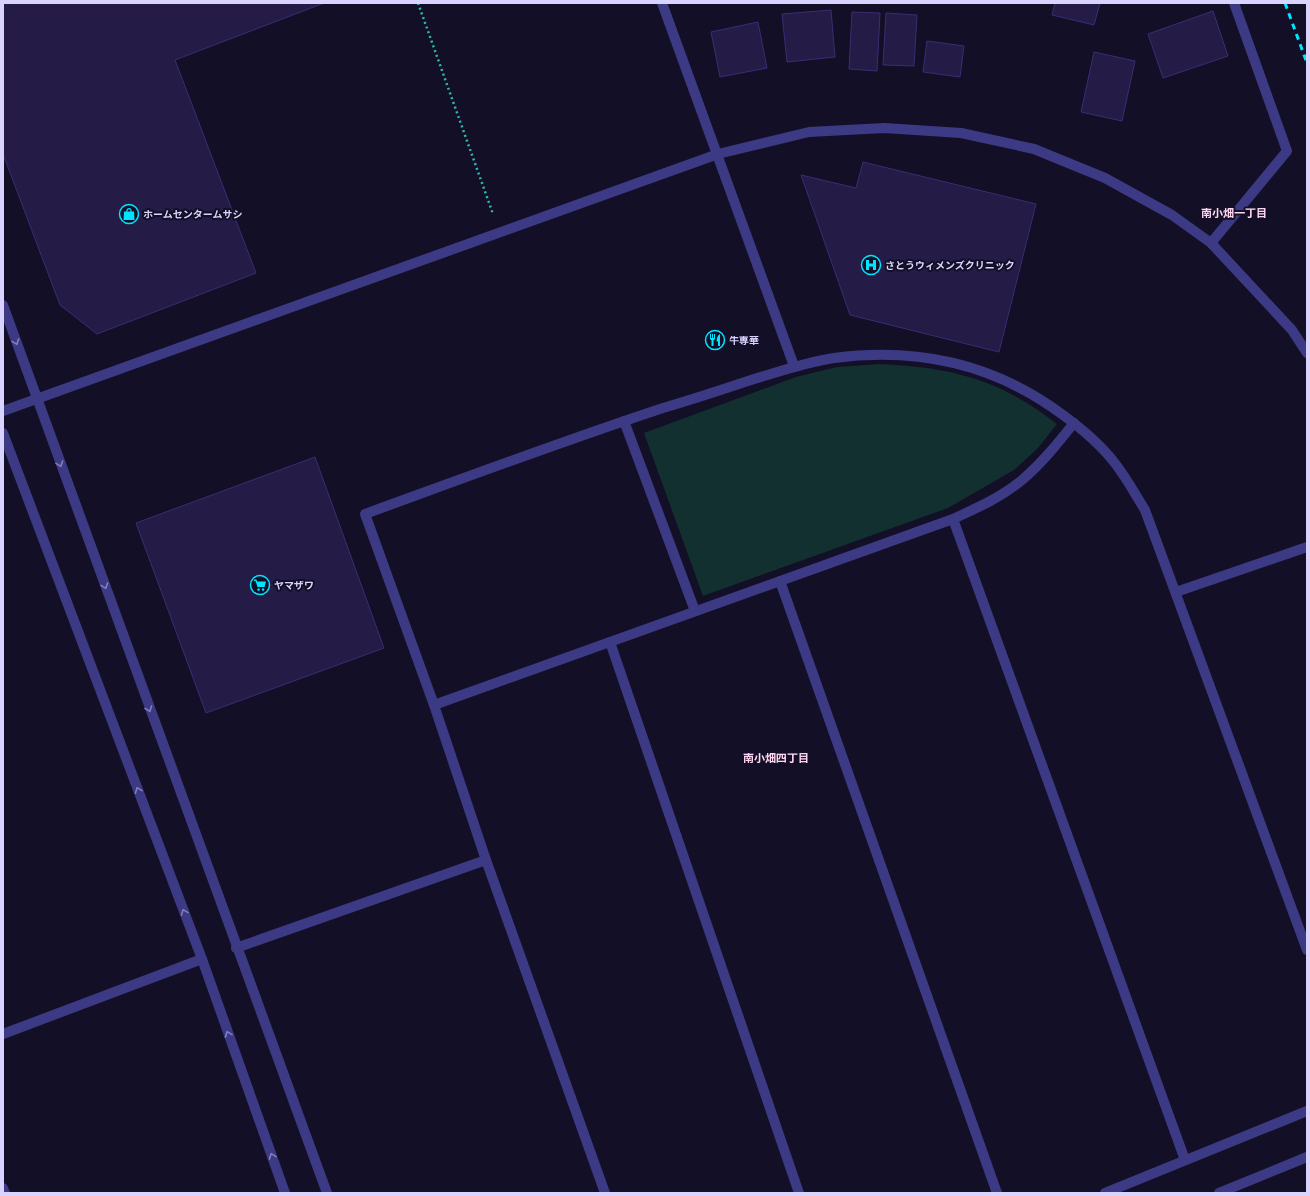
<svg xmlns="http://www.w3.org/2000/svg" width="1310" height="1196" viewBox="0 0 1310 1196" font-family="'DM Sans','Noto Sans JP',sans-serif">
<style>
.green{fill:#12302f}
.building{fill:#241b47;stroke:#3b2d73}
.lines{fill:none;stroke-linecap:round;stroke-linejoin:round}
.path{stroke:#2fb8b0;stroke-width:2.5;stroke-dasharray:2 3;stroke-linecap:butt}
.service{stroke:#3d3a85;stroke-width:10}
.minor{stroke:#3d3a85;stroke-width:10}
.tertiary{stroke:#3d3a85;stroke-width:10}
.rail{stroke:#00e5ff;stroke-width:3;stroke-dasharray:6 5;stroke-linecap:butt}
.oneway{stroke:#837fbc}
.labels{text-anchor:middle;stroke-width:4;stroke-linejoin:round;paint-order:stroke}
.poi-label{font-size:10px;font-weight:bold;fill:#d9d4ff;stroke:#130f26;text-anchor:start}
.neighbourhood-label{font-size:11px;font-weight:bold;fill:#ffd6f0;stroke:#130f26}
</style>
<rect width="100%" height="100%" fill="#130f26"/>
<path class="green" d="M879,364C951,367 999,379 1057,424L1038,448L1014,470L948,508L703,596L644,433L796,377L837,367Z"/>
<g class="building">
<polygon points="3,3 324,3 175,60 256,273 97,334 60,305 3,154"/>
<polygon points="1055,3 1100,3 1094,25 1052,15"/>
<polygon points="831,10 835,57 787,62 782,14"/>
<polygon points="1213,11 1228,56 1163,78 1148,34"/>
<polygon points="852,12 880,13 877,71 849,69"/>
<polygon points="886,13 917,15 914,66 883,65"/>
<polygon points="758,22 767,68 720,77 711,32"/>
<polygon points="927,41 964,46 960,77 923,72"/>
<polygon points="1094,52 1135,61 1122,121 1081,112"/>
<polygon points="863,162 1036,204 999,352 850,315 801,175 856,188"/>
<polygon points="315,457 384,648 206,713 136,523"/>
</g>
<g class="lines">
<polyline class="path" points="418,3 493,214"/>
<g class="service">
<polyline points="662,3 794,366"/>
<polyline points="1211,243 1287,151 1234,3"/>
<polyline points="624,421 695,611"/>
<polyline points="953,519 1185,1160"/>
<polyline points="780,581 997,1193"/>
<polyline points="1176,592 1307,547"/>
<polyline points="610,642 799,1193"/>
<path d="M434,705L953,519C977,508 1002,497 1022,480C1042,463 1058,443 1074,423"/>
<polyline points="3,1034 202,959"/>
<polyline points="3,1188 5,1193"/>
<path d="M605,1193L486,860L434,705L365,514C464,478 563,441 663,408C694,399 724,389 754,379C781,371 807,362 834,358C918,347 995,364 1063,415C1082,429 1100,444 1114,462C1126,477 1135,494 1145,510L1307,950"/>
<polyline points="1105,1193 1307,1111"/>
</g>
<g class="minor">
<polyline points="3,411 718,154 809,132 884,128 961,133 1034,149 1105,178 1172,215 1211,243 1292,330 1307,353"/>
<polyline points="236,948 486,860"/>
</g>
<g class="tertiary">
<polyline points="3,305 327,1193"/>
<polyline points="3,433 202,959 285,1193"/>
<polyline points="1219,1193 1307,1157"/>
</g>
<polyline class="rail" points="1285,3 1307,63"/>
</g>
<defs><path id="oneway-chevron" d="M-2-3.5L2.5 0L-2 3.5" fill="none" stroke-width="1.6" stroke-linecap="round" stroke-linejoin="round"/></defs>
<g class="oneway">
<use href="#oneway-chevron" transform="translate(16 342) rotate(70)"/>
<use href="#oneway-chevron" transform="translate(60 464) rotate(70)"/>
<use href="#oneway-chevron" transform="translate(105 586) rotate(70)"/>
<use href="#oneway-chevron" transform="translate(149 709) rotate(70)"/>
<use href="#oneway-chevron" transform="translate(138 790) rotate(-111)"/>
<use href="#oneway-chevron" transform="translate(184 912) rotate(-111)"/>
<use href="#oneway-chevron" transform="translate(228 1034) rotate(-110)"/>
<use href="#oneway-chevron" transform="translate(272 1156) rotate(-110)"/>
</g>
<defs>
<symbol id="shop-ring" viewBox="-11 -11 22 22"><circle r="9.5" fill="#130f26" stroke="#00e5ff" stroke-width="1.5"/><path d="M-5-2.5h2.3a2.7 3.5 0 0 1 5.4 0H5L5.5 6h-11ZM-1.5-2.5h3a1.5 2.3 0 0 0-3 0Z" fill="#00e5ff"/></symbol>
<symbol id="hospital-ring" viewBox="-11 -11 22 22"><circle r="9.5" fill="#130f26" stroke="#00e5ff" stroke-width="1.5"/><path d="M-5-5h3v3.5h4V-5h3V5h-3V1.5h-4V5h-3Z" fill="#00e5ff"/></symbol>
<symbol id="restaurant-ring" viewBox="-11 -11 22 22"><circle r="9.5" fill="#130f26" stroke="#00e5ff" stroke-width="1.5"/><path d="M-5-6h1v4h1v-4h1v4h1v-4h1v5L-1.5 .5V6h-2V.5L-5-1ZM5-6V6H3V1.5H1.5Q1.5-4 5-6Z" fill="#00e5ff"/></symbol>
<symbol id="supermarket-ring" viewBox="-11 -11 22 22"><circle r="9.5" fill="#130f26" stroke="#00e5ff" stroke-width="1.5"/><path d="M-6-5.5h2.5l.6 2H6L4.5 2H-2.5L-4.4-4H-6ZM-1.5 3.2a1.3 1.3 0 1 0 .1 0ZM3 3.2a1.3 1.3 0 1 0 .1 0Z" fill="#00e5ff"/></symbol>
</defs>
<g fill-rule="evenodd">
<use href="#shop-ring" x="118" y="203" width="22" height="22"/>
<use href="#hospital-ring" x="860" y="254" width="22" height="22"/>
<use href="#restaurant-ring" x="704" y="329" width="22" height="22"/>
<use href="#supermarket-ring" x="249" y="574" width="22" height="22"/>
</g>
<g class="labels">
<g class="poi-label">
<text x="143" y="218">ホームセンタームサシ</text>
<text x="885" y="269">さとうウィメンズクリニック</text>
<text x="729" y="344">牛専華</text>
<text x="274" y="589">ヤマザワ</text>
</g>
<g class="neighbourhood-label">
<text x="1234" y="217">南小畑一丁目</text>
<text x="776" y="762">南小畑四丁目</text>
</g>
</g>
<rect width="1310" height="1196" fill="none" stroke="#d9d4ff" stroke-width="8"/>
</svg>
